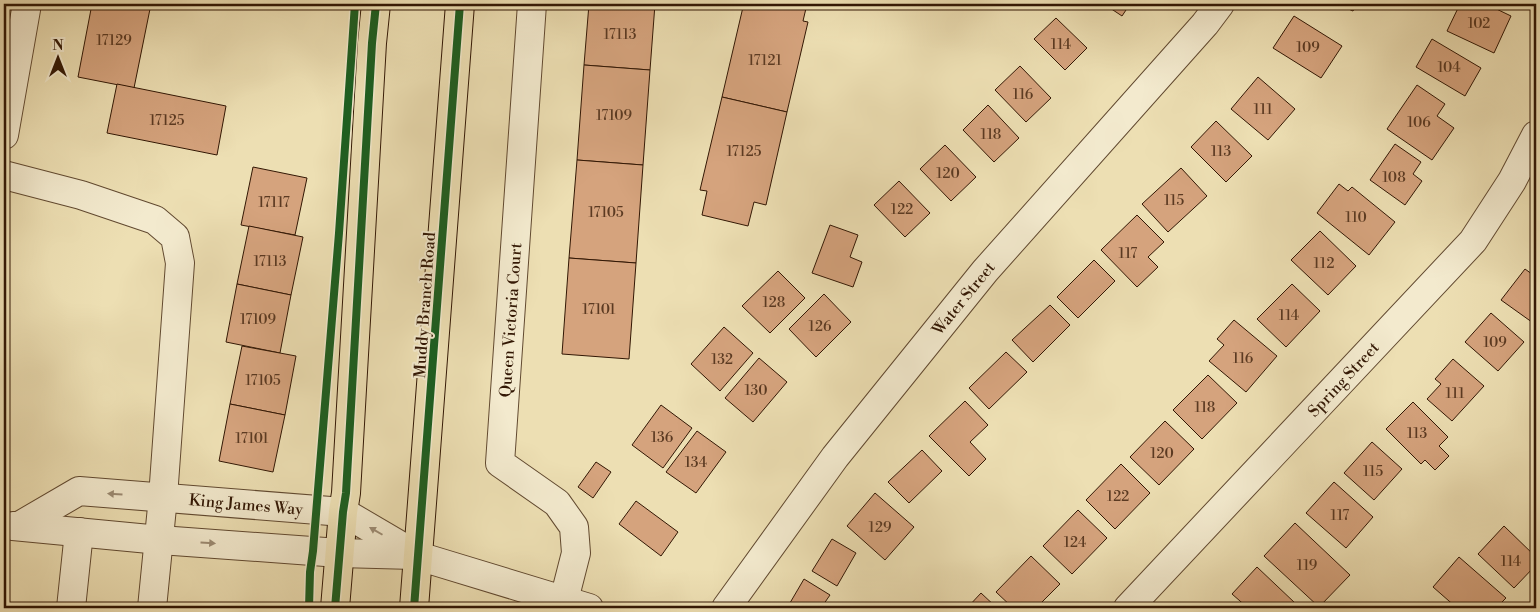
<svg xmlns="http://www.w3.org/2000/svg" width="1540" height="612" viewBox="0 0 1540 612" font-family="'Libre Bodoni',serif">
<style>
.building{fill:#d5a37d;stroke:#321704}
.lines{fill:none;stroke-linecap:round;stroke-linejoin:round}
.minor-casing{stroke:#614930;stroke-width:30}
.major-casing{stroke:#321704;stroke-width:30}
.minor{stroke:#f3eace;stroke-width:28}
.major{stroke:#eddfb3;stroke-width:28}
.cycleway-casing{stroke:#f3eace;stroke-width:11}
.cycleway{stroke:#1b5e20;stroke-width:8}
.oneway{fill:#9c8b73}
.labels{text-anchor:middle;stroke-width:4;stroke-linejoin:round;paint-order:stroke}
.number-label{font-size:14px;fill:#5b3a22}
.street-label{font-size:16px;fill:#321704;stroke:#f3eace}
</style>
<rect width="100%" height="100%" fill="#eddfb3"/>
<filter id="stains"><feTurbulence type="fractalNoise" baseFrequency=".004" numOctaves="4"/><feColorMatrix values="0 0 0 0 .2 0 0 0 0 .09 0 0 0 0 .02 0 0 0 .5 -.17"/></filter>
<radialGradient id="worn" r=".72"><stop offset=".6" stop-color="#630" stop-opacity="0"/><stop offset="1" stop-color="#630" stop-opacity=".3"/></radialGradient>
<g class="building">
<polygon points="92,4 151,4 134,88 78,77"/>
<polygon points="589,4 655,4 650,70 584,65"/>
<polygon points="754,4 807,4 803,21 808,22 787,112 722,97 743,7 753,9"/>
<polygon points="1104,4 1130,4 1122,16"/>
<polygon points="1337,4 1357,4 1353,11"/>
<polygon points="1460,4 1486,4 1511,16 1494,53 1447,31"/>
<polygon points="1294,16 1342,46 1321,78 1273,48"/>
<polygon points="1056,18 1087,48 1065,70 1034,39"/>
<polygon points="1432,39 1481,68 1465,96 1416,67"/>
<polygon points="584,65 650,70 643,165 577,160"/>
<polygon points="1020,66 1051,98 1026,122 995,90"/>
<polygon points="1258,77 1295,109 1268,140 1231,109"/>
<polygon points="117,84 226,106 217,155 107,133"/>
<polygon points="1417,85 1445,104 1437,116 1454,128 1432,160 1387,129"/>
<polygon points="722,97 787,112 766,205 754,202 748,226 702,215 707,191 700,190"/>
<polygon points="988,105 1019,138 994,162 963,130"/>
<polygon points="1216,121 1252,156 1226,182 1191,147"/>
<polygon points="1395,144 1421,162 1413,174 1422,181 1405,205 1370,180"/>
<polygon points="945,145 976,177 951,201 920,169"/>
<polygon points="577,160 643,165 636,263 569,258"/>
<polygon points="253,167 307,178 295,235 241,225"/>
<polygon points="1181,168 1207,196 1168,232 1142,204"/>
<polygon points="899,181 930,213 905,237 874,205"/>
<polygon points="1339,184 1348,191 1352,187 1395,222 1369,255 1317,213"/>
<polygon points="1137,215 1164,242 1148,257 1158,267 1137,287 1101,250"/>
<polygon points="830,225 858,235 850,257 862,262 853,287 812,273"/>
<polygon points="249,226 303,237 291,295 237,284"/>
<polygon points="1320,231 1356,266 1328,295 1291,260"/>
<polygon points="569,258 636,263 629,359 562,354"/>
<polygon points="1094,260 1115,281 1078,318 1057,297"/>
<polygon points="1525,269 1536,277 1536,325 1501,300"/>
<polygon points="778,271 805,298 770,333 742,306"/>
<polygon points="237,284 291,295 280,353 226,342"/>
<polygon points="1292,284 1320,311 1286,347 1257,319"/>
<polygon points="824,294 851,322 816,357 789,329"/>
<polygon points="1050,305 1070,325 1033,362 1012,340"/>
<polygon points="1491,313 1524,342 1498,371 1465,342"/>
<polygon points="1234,320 1277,356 1246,392 1209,361 1224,345 1217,339"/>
<polygon points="724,327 753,353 720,391 691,364"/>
<polygon points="242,346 296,356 285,415 230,404"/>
<polygon points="1006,352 1027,372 989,409 969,388"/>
<polygon points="759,358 787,382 753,422 725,398"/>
<polygon points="1453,359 1484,386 1452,421 1427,399 1441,384 1435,379"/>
<polygon points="1208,375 1237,403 1202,439 1173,410"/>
<polygon points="965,401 988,425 970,442 986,459 969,476 929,436"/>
<polygon points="1413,402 1448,437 1439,446 1449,456 1435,470 1425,460 1421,464 1386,429"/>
<polygon points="230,404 285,415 273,472 219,461"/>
<polygon points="661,405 692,428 663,468 632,445"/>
<polygon points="1165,421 1194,449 1159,485 1130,457"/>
<polygon points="697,431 726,452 696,493 666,472"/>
<polygon points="1372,442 1402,469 1374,500 1344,473"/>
<polygon points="922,450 942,471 909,503 888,482"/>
<polygon points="596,462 611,472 593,498 578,487"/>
<polygon points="1121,464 1150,493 1115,529 1086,500"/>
<polygon points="1334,482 1373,517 1346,548 1306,513"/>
<polygon points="875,493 914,527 885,560 847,526"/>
<polygon points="636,501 678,532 661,556 619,524"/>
<polygon points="1078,510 1107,538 1072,574 1043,546"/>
<polygon points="1295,523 1350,575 1319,607 1264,556"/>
<polygon points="1504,526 1536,557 1536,565 1514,588 1478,554"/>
<polygon points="832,539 856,553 837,586 812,571"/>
<polygon points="1031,556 1060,584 1036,608 1013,608 996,592"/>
<polygon points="1459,557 1506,598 1496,608 1457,608 1433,587"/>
<polygon points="1257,567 1295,603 1290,608 1248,608 1232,594"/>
<polygon points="804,579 830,595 821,608 787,608"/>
<polygon points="981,593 997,608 967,608"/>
</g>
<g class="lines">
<defs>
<g id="minor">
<polyline points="532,4 500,463 557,503 574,527 576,553 564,600"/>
<polyline points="4,135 27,4"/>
<polyline points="4,175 81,195 155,220 175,237 180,263 163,497 152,608"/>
<polyline points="13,526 160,540 339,553 414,555"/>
<polyline points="19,526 79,491 343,512 418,556 589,608"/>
<polyline points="71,608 79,532"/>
<polyline points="726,608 835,457 985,271 1205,24 1220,4"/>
<polyline points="1128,608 1473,241 1512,181 1536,135"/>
</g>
<g id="major">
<polyline points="335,608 343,512 346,493 372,43 376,4"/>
<polyline points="414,608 460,4"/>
</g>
</defs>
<use href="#minor" class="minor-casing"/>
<use href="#major" class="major-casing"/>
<use href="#minor" class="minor"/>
<use href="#major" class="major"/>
<defs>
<g id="cycleway">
<polyline points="309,608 310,572 313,551 339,233 355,4"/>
<polyline points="335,608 343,512 346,493 372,43 376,4"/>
<polyline points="414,608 460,4"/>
</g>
</defs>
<use href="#cycleway" class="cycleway-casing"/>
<use href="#cycleway" class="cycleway"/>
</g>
<defs><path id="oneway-solid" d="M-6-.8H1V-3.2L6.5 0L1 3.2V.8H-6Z" transform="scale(1.25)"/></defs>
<g class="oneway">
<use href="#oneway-solid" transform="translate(115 494) rotate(-176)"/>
<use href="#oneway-solid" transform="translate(376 531) rotate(-150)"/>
<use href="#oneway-solid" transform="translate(208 543) rotate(4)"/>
</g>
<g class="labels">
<g class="number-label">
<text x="1479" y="28">102</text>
<text x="620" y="39">17113</text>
<text x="114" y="45">17129</text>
<text x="1061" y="49">114</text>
<text x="1308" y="52">109</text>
<text x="765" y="65">17121</text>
<text x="1449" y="72">104</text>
<text x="1023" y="99">116</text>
<text x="1263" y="114">111</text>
<text x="614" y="120">17109</text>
<text x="167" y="125">17125</text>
<text x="1419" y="127">106</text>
<text x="991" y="139">118</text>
<text x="744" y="156">17125</text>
<text x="1221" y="156">113</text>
<text x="948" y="178">120</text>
<text x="1394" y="182">108</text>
<text x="1174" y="205">115</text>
<text x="274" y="207">17117</text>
<text x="902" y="214">122</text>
<text x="606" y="217">17105</text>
<text x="1356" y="222">110</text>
<text x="1128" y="258">117</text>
<text x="270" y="266">17113</text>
<text x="1324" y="268">112</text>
<text x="774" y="307">128</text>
<text x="599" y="314">17101</text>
<text x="1289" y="320">114</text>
<text x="258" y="324">17109</text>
<text x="820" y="331">126</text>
<text x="1495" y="347">109</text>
<text x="1243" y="363">116</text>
<text x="722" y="364">132</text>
<text x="263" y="385">17105</text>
<text x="756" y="395">130</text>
<text x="1455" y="398">111</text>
<text x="1205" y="412">118</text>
<text x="1417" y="438">113</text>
<text x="662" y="442">136</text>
<text x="252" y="443">17101</text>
<text x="1162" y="458">120</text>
<text x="696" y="467">134</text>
<text x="1373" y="476">115</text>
<text x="1118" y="501">122</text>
<text x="1340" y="520">117</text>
<text x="880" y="532">129</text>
<text x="1075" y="547">124</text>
<text x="1511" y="566">114</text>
<text x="1307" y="570">119</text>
</g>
<g class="street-label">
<text transform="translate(963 298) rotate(-51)" y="6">Water Street</text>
<text transform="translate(424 305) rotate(-86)" y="6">Muddy Branch Road</text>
<text transform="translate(510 320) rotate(-86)" y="6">Queen Victoria Court</text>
<text transform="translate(1343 379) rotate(-47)" y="6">Spring Street</text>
<text transform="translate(246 504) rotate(5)" y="6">King James Way</text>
</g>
</g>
<rect width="1540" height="612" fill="none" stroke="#eddfb3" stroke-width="20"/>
<rect x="5" y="5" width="1530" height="602" fill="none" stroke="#321704" stroke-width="2.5"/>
<rect x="10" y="10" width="1520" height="592" fill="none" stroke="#321704"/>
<g transform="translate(58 58)" stroke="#f3eace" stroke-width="4" paint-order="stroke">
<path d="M0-4L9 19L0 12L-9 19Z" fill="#321704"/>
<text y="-8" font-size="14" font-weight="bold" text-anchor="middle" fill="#321704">N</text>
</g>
<rect width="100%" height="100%" filter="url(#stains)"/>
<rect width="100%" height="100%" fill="url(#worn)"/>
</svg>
